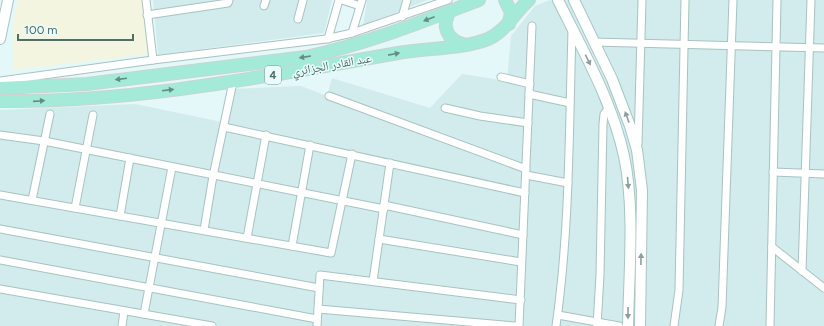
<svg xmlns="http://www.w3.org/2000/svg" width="824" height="326" viewBox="0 0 824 326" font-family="Figtree,'Noto Naskh Arabic',sans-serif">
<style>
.residential{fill:#d2ebec}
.education{fill:#f3f5e1}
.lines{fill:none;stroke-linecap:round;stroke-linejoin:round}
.street-casing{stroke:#a7c3c1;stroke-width:9}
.secondary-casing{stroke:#a6c6c3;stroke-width:12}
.highway-casing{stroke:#cad4d2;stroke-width:14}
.street{stroke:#fff;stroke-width:7}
.secondary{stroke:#fff;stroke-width:10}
.highway{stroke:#a3ebd8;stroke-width:12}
.oneway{fill:#628d85}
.oneway2{fill:#8ba19e}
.labels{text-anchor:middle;stroke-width:3;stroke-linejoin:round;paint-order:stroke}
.shield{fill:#eafbfc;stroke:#7c9895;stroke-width:1}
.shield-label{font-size:11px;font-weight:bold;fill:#4d6e69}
.street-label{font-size:12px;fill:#4d6e69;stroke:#eafbfc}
</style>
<rect width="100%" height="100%" fill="#e4f7f9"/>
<g class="residential">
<polygon points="153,0 332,0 324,33 158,55"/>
<polygon points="359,0 428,0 363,25 367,2"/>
<polygon points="550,0 824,0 824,326 0,326 0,110 135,104 227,123 231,89 301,86 327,96 332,78 430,108 462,74 507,81 511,36 535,6"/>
</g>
<polygon class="education" points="18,0 142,0 149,54 13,70 13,21"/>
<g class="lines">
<defs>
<g id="street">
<polyline points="342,0 360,6"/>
<polyline points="264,6 266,0"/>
<polyline points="147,15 228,3 229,0"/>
<polyline points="402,17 407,0"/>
<polyline points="298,19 303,0"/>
<polyline points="352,33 448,0"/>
<polyline points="328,39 339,0"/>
<polyline points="594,42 824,48"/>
<polyline points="153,60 326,39 352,33 362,0"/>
<polyline points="501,77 530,84"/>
<polyline points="0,81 153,60 146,0"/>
<polyline points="529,94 570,103"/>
<polyline points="329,96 526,169"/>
<polyline points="445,108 480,116 528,123"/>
<polyline points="224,127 525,193"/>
<polyline points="0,135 44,141 384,209"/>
<polyline points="638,144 642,0"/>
<polyline points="773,172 824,174"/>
<polyline points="526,175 568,183"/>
<polyline points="0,195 331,253 352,154"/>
<polyline points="32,200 50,114"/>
<polyline points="384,205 523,235"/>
<polyline points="75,208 93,115"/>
<polyline points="120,216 130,158"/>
<polyline points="0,229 319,288"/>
<polyline points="204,230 213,176 233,82"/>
<polyline points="247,238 266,135"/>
<polyline points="379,239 521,262"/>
<polyline points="292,246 310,145"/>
<polyline points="772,247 824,288"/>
<polyline points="0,260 317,319"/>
<polyline points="802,271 811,0"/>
<polyline points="373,281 390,163"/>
<polyline points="0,289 212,326"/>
<polyline points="318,309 515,326"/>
<polyline points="144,314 172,167"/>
<polyline points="558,315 619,326"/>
<polyline points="122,326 124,311"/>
<polyline points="317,326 320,275 521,300"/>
<polyline points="519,326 532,26"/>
<path d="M556,326C570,228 569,129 572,31"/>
<polyline points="597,326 600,275 603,124 604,114 609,107"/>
<polyline points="674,326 679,290 685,0"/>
<polyline points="719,326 722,307 733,0"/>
<polyline points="770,326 777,0"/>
</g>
<g id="secondary">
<path d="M558,0C583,51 612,101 624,156C635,207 629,274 628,326"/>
<polyline points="574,0 612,79 630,126 637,150 642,190 640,326"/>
<polyline points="0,39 8,0"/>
</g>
<g id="highway">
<polyline points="505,0 511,12 509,24"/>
<path d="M450,11C441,26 447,40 463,44"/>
<path d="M0,88L87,84L306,57C366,44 422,22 479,0"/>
<path d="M0,101C134,103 267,76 398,53C425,48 464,49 488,39C506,31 514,13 529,0"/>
</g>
</defs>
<use href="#street" class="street-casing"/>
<use href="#secondary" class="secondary-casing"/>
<use href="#highway" class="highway-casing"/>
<use href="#street" class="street"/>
<use href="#secondary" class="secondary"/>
<use href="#highway" class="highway"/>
</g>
<defs><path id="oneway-solid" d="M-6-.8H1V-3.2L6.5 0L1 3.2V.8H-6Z"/></defs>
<g class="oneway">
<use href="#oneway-solid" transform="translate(429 19) rotate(159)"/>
<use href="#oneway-solid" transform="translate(394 54) rotate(-11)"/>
<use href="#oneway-solid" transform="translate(305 57) rotate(171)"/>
<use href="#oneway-solid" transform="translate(121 79) rotate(173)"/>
<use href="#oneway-solid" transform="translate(168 90) rotate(-7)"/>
<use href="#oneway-solid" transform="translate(39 101) rotate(-4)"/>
</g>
<g class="oneway2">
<use href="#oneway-solid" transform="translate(588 60) rotate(64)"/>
<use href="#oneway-solid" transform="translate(627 117) rotate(-110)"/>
<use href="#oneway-solid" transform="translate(628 183) rotate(85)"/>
<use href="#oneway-solid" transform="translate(641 259) rotate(-89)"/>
<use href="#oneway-solid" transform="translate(628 313) rotate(91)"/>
</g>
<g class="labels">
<rect class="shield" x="265" y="66" width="16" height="18" rx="3"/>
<g class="shield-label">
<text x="273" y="79">4</text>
</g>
<g class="street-label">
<text transform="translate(332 65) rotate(-10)" y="4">عبد القادر الجزائري</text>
</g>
</g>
<path d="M18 34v6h115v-6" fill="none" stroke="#4d6e69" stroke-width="2"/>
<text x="24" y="34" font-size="12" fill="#4d6e69" stroke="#eafbfc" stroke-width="3" paint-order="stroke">100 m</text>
</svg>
